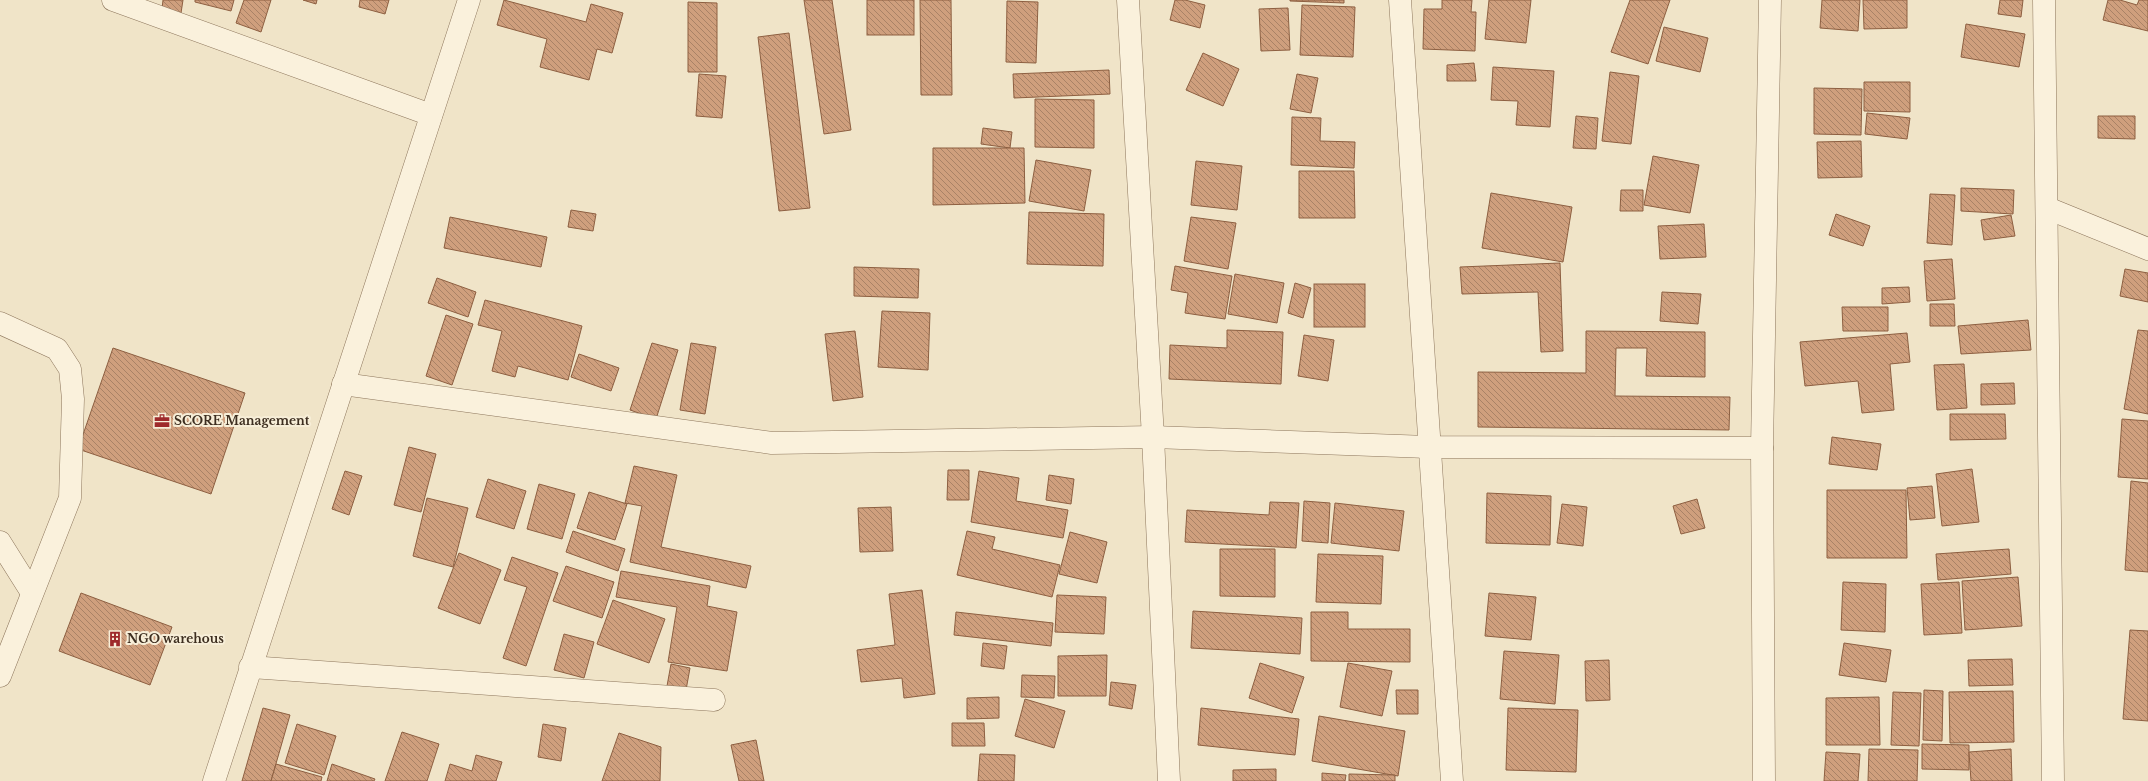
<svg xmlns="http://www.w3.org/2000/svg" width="2148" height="781" viewBox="0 0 2148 781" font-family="'Libre Baskerville',serif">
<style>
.building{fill:url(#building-back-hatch);stroke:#8d5f41}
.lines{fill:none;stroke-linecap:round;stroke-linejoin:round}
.minor-casing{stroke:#8d765c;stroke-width:23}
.minor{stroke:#faf1dc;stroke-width:22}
.labels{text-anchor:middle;stroke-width:4;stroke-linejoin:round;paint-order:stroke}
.poi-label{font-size:12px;font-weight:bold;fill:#3d2e20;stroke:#f7eed8;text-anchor:start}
</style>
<defs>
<pattern id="building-back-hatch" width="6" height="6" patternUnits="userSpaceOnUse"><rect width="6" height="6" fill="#cf9f7d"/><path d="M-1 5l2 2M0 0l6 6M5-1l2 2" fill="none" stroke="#a98266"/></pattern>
</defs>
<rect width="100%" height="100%" fill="#f0e4c8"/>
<g class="building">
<polygon points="163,0 183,0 181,13 162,9"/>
<polygon points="195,0 234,0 231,11 195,2"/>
<polygon points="244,0 271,0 261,32 236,23"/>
<polygon points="303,0 317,0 316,4"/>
<polygon points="360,0 389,0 385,14 359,7"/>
<polygon points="504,0 586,22 591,4 623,13 612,53 597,49 589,80 540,67 547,39 497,25"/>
<polygon points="804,0 832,0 851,130 824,134"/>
<rect x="867" y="0" width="47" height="35"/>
<polygon points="920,0 951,0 952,95 921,95"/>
<polygon points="1175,0 1185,0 1205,5 1200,28 1170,20"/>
<polygon points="1290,0 1344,0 1344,3 1290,1"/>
<polygon points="1442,0 1472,0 1471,12 1476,12 1475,51 1423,49 1424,9 1442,9"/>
<polygon points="1489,0 1531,0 1526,43 1485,39"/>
<polygon points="1630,0 1670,0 1648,64 1611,52"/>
<polygon points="1822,0 1860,0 1858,31 1820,28"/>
<polygon points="1863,0 1907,0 1907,28 1864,29"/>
<polygon points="2000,0 2023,0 2021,17 1998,14"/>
<polygon points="2108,0 2120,0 2137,5 2139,0 2148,0 2148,31 2103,20"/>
<polygon points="1007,1 1038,2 1036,63 1006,62"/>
<polygon points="688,2 717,3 717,72 688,72"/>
<polygon points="1302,5 1355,7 1353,57 1300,55"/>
<polygon points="1288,8 1290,50 1261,51 1259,9"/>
<polygon points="1966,24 2025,34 2019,67 1961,57"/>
<polygon points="1664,27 1708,38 1700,72 1656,61"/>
<polygon points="789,33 810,208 779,211 758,37"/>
<polygon points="1203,53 1239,69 1223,106 1186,90"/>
<polygon points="1474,63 1476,81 1447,81 1447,65"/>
<polygon points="1493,67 1554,71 1550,127 1516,125 1518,101 1491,100"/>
<polygon points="1109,70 1110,94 1014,98 1013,74"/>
<polygon points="1610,72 1639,76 1631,144 1602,141"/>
<polygon points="699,74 726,76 722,118 696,116"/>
<polygon points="1297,74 1318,78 1311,113 1290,109"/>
<polygon points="1864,82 1910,82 1910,112 1864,111"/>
<polygon points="1814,88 1862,89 1861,135 1814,134"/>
<polygon points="1035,99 1094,100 1094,148 1035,147"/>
<polygon points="1867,113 1910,118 1907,139 1865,134"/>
<polygon points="1576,116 1598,118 1596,149 1573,148"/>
<polygon points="2098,116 2135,116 2135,139 2098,138"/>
<polygon points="1292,117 1321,118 1320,141 1355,142 1354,168 1291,165"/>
<polygon points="983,128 1012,132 1010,148 981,144"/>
<polygon points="1861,141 1862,177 1818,178 1817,142"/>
<polygon points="933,148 1024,148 1025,203 933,205"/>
<polygon points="1653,156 1699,165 1690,213 1644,205"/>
<polygon points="1036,160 1091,170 1084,211 1029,201"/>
<polygon points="1196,161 1242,166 1237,210 1191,205"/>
<polygon points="1299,171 1354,171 1355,218 1299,218"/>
<polygon points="1961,188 2014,190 2013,214 1961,211"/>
<polygon points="1621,190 1643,190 1643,211 1620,211"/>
<polygon points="1491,193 1572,207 1563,262 1482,248"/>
<polygon points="1930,194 1955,195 1952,245 1927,243"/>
<polygon points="571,210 596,214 593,231 568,227"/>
<polygon points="1029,212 1104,214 1103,266 1027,264"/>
<polygon points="1836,214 1870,226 1863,246 1829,235"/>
<polygon points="2011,215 2015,236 1984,240 1981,220"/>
<polygon points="450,217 547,237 541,267 444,248"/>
<polygon points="1191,217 1236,223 1228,269 1184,261"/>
<polygon points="1704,224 1706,257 1660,259 1658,226"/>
<polygon points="1952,259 1955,299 1927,301 1924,261"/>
<polygon points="1560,263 1563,351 1541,352 1538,292 1462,294 1460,267"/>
<polygon points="1175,266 1232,276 1225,319 1185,313 1188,293 1171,290"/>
<polygon points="854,267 919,269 918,298 854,296"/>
<polygon points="2125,269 2148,273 2148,302 2120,296"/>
<polygon points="1235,274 1284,283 1277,323 1228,314"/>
<polygon points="437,278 476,292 468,317 428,303"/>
<polygon points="1295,283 1311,288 1303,318 1288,313"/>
<rect x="1314" y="284" width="51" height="43"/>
<polygon points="1909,287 1910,302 1882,304 1882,288"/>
<polygon points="1662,292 1701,294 1698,324 1660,321"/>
<polygon points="485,300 582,326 568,380 518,366 515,377 492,371 502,331 478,325"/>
<polygon points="1930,304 1954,304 1955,326 1930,326"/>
<polygon points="1842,307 1888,307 1888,331 1843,331"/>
<polygon points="882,311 930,313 928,370 878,367"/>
<polygon points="446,315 473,324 452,385 426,376"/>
<polygon points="2028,320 2031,350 1961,354 1958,326"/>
<polygon points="1227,330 1283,332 1281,384 1169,379 1170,345 1227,348"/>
<polygon points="2138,330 2148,331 2148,414 2124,409"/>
<polygon points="855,331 863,397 833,401 825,334"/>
<polygon points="1586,331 1705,332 1705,377 1646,376 1647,348 1616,348 1615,396 1730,397 1729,430 1478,427 1478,372 1586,373"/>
<polygon points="1907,333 1910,362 1890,364 1894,410 1862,413 1858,381 1805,386 1800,342"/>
<polygon points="1304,335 1334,340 1328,381 1298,376"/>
<polygon points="652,343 678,350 656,419 630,410"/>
<polygon points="691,343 716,347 705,414 680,410"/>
<polygon points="113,348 245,393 211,494 78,449"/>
<polygon points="579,354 619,368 611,391 571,377"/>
<polygon points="1964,364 1967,408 1937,410 1934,365"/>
<polygon points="2014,383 2015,404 1981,405 1981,384"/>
<polygon points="1950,414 2005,414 2006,439 1950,440"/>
<polygon points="2122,419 2148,421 2148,479 2118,477"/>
<polygon points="1832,437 1881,444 1877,470 1829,464"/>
<polygon points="409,447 436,454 421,512 394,505"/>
<polygon points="634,466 677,475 661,547 751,566 746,588 630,562 642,506 625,503"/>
<polygon points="1972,469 1979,522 1942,526 1936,474"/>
<polygon points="948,470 969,470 969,500 947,500"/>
<polygon points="345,471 362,476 349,515 332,509"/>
<polygon points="979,471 1019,478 1016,501 1068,510 1063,538 971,522"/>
<polygon points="1049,475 1074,479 1071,504 1046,500"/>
<polygon points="488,479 526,491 514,529 476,517"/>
<polygon points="2131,481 2148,483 2148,572 2125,570"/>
<polygon points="539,484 575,494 562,539 527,529"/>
<polygon points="1932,486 1935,518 1910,520 1907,488"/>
<polygon points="1827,490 1906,490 1907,558 1827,558"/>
<polygon points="589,492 627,504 615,540 577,528"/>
<polygon points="1487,493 1551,496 1550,545 1486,543"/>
<polygon points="427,498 468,508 453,567 413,556"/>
<polygon points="1697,499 1705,528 1681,534 1673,506"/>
<polygon points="1304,501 1330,503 1328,543 1302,541"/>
<polygon points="1270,502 1299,503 1296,548 1185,542 1187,510 1269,515"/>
<polygon points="1335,503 1404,511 1399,551 1331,543"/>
<polygon points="1562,504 1587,507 1583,546 1557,543"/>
<polygon points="891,507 893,551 860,552 858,508"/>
<polygon points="573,531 625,549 618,571 566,552"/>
<polygon points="967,531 995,537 992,549 1060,565 1052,597 957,575"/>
<polygon points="1070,532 1107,542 1097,583 1059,574"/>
<polygon points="1220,549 1275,549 1275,597 1220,596"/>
<polygon points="2009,549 2011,574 1938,580 1936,554"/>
<polygon points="459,553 501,570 480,624 438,608"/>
<polygon points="1318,554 1383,556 1381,604 1316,602"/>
<polygon points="512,557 558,573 526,666 503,658 527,587 504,580"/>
<polygon points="566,566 614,582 602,618 553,601"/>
<polygon points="621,571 710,586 707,606 737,612 727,671 668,662 677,607 616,597"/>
<polygon points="2018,577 2022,626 1965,630 1962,581"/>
<polygon points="1843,582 1886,584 1885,632 1841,630"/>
<polygon points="1959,582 1962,633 1924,635 1921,584"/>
<polygon points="922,590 935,694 904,698 902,678 861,682 857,650 895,645 889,594"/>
<polygon points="81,593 172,627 150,685 59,651"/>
<polygon points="1489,593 1536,597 1531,640 1485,636"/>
<polygon points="1057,595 1106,597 1104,634 1055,632"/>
<polygon points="613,600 665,619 649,663 597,644"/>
<polygon points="1193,611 1302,618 1300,654 1191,648"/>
<polygon points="956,612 1053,623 1051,646 954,635"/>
<polygon points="1311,612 1348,612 1348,629 1410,629 1410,662 1311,661"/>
<polygon points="2130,630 2148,631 2148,721 2123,719"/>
<polygon points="564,634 594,642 584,678 554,670"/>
<polygon points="983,643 1007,646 1004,669 981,666"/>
<polygon points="1844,643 1891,650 1886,682 1839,675"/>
<polygon points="1504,651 1559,655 1555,704 1500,699"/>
<polygon points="1107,655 1106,696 1058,696 1058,656"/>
<polygon points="2012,659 2013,685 1969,686 1968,660"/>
<polygon points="1609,660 1610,700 1586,701 1585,661"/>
<polygon points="1260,663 1304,677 1292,713 1249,698"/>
<polygon points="1348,663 1392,671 1382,716 1340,707"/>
<polygon points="671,664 690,668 686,690 667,686"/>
<polygon points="1022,675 1055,676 1054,698 1021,697"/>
<polygon points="1111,682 1136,685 1132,709 1109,705"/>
<polygon points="1396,690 1418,690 1418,714 1397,714"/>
<polygon points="1924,690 1943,691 1942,741 1923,740"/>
<polygon points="2013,691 2014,742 1950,743 1949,692"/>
<polygon points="1893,692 1921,693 1919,746 1891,745"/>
<polygon points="999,697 999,718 967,719 967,698"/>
<polygon points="1879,697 1880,745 1826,745 1826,698"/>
<polygon points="1025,699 1065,711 1054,748 1015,736"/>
<polygon points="263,708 290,715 271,781 242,781"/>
<polygon points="1201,708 1299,719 1295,755 1198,745"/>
<polygon points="1508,708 1578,710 1576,772 1506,770"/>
<polygon points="1319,716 1405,731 1398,776 1312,761"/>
<polygon points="952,723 984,723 985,746 952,746"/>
<polygon points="297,724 336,736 324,775 285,763"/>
<polygon points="543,724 566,728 561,761 538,757"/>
<polygon points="402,732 439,744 427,781 385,781"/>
<polygon points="619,733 661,747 660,781 602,781"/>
<polygon points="756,740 764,781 739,781 731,745"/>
<polygon points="1922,744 1969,745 1969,770 1922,769"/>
<polygon points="1869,749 1918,750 1917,781 1868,781"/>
<polygon points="2011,749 2012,781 1971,781 1969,752"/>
<polygon points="1826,752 1860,754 1858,781 1824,781"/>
<polygon points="980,754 1015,755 1014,781 978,781"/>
<polygon points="476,755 502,762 496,781 445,781 450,764 472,771"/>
<polygon points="276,764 322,777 321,781 271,781"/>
<polygon points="332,764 375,779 374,781 327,781"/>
<polygon points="1276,769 1276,781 1233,781 1233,770"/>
<polygon points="1322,773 1346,775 1345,781 1322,781"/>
<polygon points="1349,774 1395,775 1395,781 1349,781"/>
</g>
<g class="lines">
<defs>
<g id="minor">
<polyline points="113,0 431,115"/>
<polyline points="1128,0 1153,437 1169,781"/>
<polyline points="1400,0 1452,781"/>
<polyline points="2044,0 2053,781"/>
<polyline points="2047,208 2148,249"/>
<polyline points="0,323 57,349 70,369 73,399 70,498 0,676"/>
<polyline points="343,384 772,443 1153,437 1428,447 1762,448"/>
<polyline points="0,542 32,593"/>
<polyline points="250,667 714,700"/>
<polyline points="214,781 469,0"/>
<polyline points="1764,781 1762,448 1770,0"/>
</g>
</defs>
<use href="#minor" class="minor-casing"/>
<use href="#minor" class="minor"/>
</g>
<defs>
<symbol id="office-bare" viewBox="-9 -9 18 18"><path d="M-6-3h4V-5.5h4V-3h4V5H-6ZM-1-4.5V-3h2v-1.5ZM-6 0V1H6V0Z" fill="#9e2a2b" stroke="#f7eed8" stroke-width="2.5" paint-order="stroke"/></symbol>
<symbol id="building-bare" viewBox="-9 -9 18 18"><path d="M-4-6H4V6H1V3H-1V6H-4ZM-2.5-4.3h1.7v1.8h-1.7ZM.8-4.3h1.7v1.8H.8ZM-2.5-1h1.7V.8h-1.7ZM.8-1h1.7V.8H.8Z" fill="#9e2a2b" stroke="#f7eed8" stroke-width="2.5" paint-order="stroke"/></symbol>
</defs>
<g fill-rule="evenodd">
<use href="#office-bare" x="151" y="410" width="22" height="22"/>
<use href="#building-bare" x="104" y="628" width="22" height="22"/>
</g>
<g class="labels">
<g class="poi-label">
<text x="174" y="425">SCORE Management</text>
<text x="127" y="643">NGO warehous</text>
</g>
</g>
</svg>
